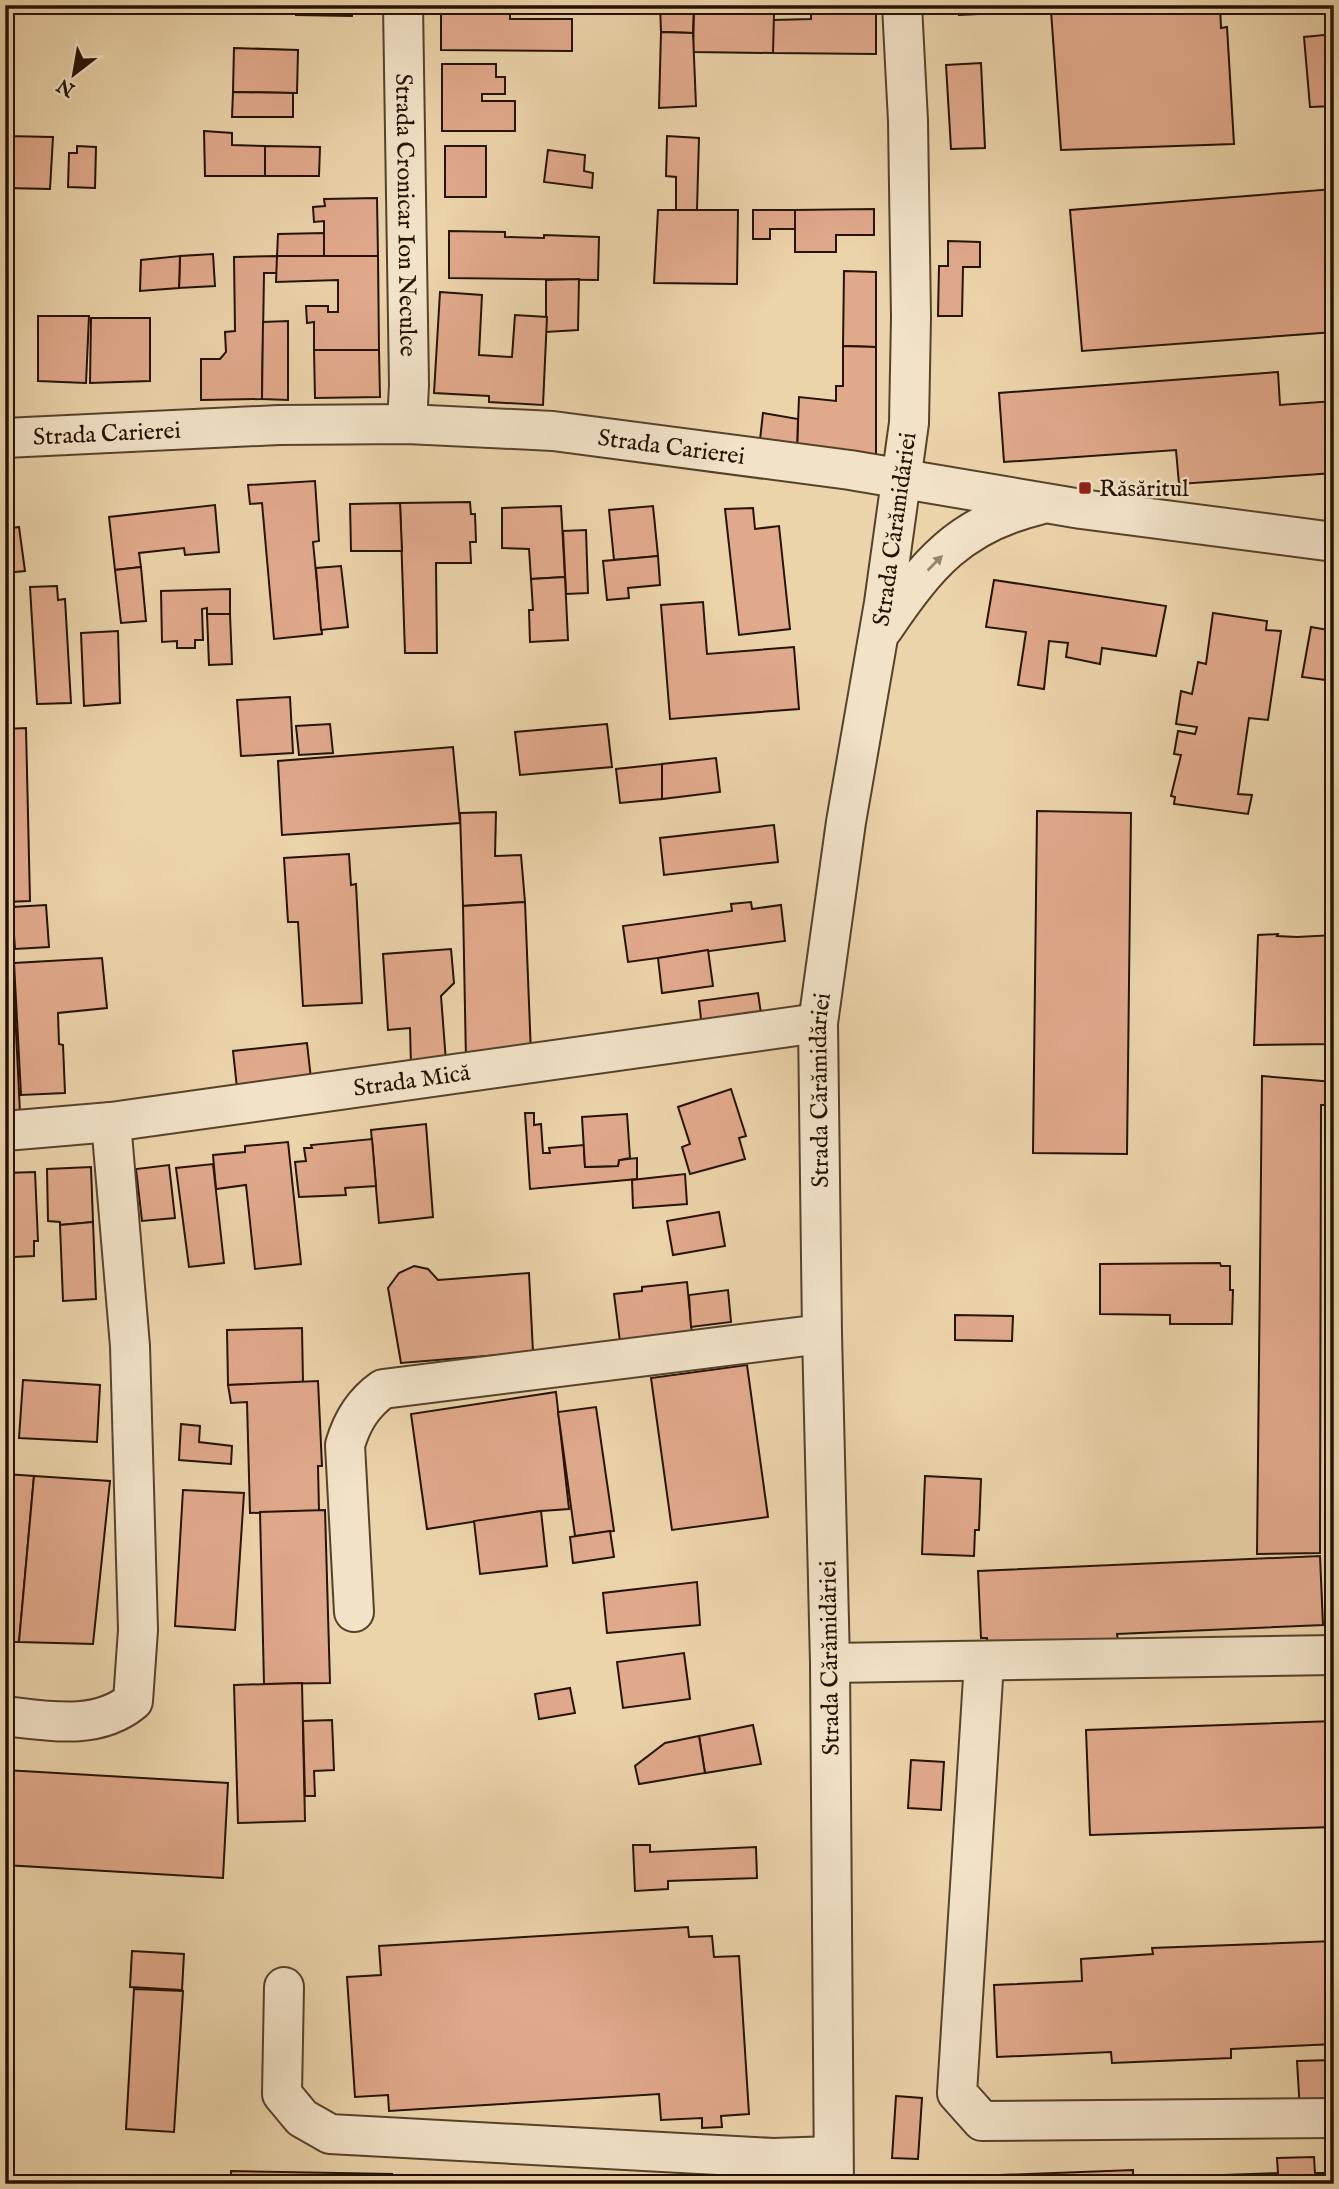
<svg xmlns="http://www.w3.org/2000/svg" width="1339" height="2189" viewBox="0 0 1339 2189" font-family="'IM FELL English',serif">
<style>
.building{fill:#e1a98c;stroke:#251200;stroke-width:2}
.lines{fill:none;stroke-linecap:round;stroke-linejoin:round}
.minor-casing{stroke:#56422a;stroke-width:42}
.minor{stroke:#f2e2c8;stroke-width:38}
.oneway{fill:#96846e}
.poi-dot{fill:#8f2418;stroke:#f2e2c8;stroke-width:2.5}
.labels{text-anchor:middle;stroke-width:5;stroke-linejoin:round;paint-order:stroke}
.street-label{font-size:24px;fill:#251200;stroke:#f2e2c8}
.poi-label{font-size:24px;fill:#251200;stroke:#f2e2c8;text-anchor:start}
</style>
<rect width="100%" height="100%" fill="#ebd3aa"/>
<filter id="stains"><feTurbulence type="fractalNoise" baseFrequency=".00286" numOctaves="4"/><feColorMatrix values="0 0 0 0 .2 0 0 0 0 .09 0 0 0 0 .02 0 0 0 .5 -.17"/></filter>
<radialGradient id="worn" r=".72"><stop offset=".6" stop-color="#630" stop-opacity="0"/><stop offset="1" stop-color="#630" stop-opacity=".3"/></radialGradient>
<g class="building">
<polygon points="206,5 247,5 247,8 207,8"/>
<polygon points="296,5 352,5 352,16 296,15"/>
<polygon points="441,5 510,5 510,19 572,19 572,51 441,50"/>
<polygon points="608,5 660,5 660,6 608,7"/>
<polygon points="694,5 693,33 661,32 660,5"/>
<polygon points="811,5 876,7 876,54 773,53 773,20 811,19"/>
<polygon points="959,5 1000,5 1000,13 959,15"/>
<polygon points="1093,5 1220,5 1221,28 1227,27 1234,144 1061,150 1051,11 1093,9"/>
<polygon points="694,12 774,13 773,53 693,52"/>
<polygon points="661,32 693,33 696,106 659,108"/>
<polygon points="1334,34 1334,106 1310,107 1304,37"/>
<polygon points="234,48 298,50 297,93 233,92"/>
<polygon points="981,63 985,148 951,149 946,65"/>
<polygon points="442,64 496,64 496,77 505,77 505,94 482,94 482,101 515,101 515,131 442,131"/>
<polygon points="233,92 293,93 293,117 232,117"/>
<polygon points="204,131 232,133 232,145 265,146 265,176 205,176"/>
<polygon points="5,136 53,137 50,189 5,188"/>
<polygon points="667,136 699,138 697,210 676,210 676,177 666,176"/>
<polygon points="77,146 96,147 95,188 68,187 69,153 77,153"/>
<polygon points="265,146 320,147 319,176 265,176"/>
<rect x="445" y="146" width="41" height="51"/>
<polygon points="548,150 585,155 584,171 593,173 592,188 544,182"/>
<polygon points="1334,189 1334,332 1082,351 1070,210"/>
<polygon points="377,198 378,256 324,256 324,221 314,222 313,207 325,206 324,199"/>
<polygon points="874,209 874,235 836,235 836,252 795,252 795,210"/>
<polygon points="658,210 738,210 737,284 654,283"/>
<polygon points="753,210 795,210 795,229 770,229 770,239 753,239"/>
<polygon points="449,231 505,232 505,237 544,238 544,235 599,237 598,280 449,278"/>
<polygon points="324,233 324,256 277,256 278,234"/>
<polygon points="948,241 980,242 980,267 963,267 962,316 938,316 939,266 948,266"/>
<polygon points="213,254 215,286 179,288 180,256"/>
<polygon points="180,256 179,288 140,291 141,260"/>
<polygon points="277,256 277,273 264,273 262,399 201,400 201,359 220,359 226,352 225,332 235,331 234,257"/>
<polygon points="277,256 378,256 379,350 314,350 314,322 307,323 306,306 328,306 328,312 338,312 338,280 276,282"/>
<polygon points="844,271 876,272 876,347 843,346"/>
<polygon points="579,279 578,330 546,332 546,280"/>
<polygon points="440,292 482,295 479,355 512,357 515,315 547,317 543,405 489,402 489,396 434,393"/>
<polygon points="38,316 89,316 86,383 38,381"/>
<polygon points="91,318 150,318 150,381 90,383"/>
<polygon points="288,321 288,400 262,399 263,322"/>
<polygon points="843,346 876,347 876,461 797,448 799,397 836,401 836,386 843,386"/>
<polygon points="314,350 379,350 380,397 315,398"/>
<polygon points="1278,372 1280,405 1334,401 1334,473 1179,484 1176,450 1004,462 999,393"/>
<polygon points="763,413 798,419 797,448 760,440"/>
<polygon points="315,481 319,541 313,542 322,634 274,639 262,503 250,504 248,485"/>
<polygon points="470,502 471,514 475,514 476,542 470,542 471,563 436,563 437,653 405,653 400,503"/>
<polygon points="400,503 402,551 351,551 350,504"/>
<polygon points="215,505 219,552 185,555 184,548 139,553 141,567 115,570 109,517"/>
<polygon points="561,506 565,577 531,579 529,549 502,548 502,508"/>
<polygon points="653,506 658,556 614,560 609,510"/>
<polygon points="753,508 755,529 779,526 790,629 739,635 725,509"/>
<polygon points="19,527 25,571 5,573 5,529"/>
<polygon points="586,530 588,593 566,594 563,531"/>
<polygon points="658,556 660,585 628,588 629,598 607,600 603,561"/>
<polygon points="341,566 348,627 321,630 316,568"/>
<polygon points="141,567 146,621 121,623 115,570"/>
<polygon points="565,577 568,640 530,642 529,610 533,610 531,579"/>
<polygon points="994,580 1166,606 1156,656 1102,648 1100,664 1066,657 1068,643 1049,641 1044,689 1018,685 1026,632 986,627"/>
<polygon points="57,586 58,600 65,599 71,703 37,704 30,587"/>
<polygon points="230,589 230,614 207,614 207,608 202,609 203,640 195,640 195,648 177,648 177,641 162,642 161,591"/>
<polygon points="703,602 707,654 794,647 799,709 670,719 661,605"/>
<polygon points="1213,613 1267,621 1266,630 1281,631 1268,720 1249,718 1238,794 1252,795 1248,814 1174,804 1175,797 1171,796 1181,755 1174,754 1178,731 1195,734 1197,727 1176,724 1181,691 1192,694 1198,662 1206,664"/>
<polygon points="207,614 230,614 232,664 209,665"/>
<polygon points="1311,627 1334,631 1334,681 1302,677"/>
<polygon points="118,631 120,703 84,706 81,633"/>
<polygon points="290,697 293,753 241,756 237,700"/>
<polygon points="330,724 333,753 299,755 296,726"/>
<polygon points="607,724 612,767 520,775 515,732"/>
<polygon points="26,728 30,901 5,902 5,729"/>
<polygon points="453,747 460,823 282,835 278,761"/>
<polygon points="716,758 720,792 662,799 662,764"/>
<polygon points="662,764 662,799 620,803 616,769"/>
<polygon points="1037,811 1131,813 1127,1154 1033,1153"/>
<polygon points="496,812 495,856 521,855 525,902 463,906 460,813"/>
<polygon points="774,825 778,862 664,875 660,838"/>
<polygon points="349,854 351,885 356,884 362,1003 303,1006 298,922 288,922 284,858"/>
<polygon points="525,902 531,1054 466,1060 463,906"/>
<polygon points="751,902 752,909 781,905 785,941 628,962 623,926 732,911 731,904"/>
<polygon points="46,905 49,947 15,949 12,907"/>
<polygon points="1278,934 1277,936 1297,937 1334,935 1334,1044 1254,1045 1258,935"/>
<polygon points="5,935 11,935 15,1010 5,1010"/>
<polygon points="451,949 454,983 441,996 446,1062 411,1066 410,1028 388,1030 383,954"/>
<polygon points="708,950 713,986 662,993 658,958"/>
<polygon points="102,958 107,1008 58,1013 59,1044 63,1045 65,1093 21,1095 14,963"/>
<polygon points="758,993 762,1021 702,1028 699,1001"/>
<polygon points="5,1010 15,1010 20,1113 5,1114"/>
<polygon points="307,1043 311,1079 237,1088 233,1051"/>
<polygon points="1262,1076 1334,1082 1334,1105 1321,1105 1320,1553 1257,1554"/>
<polygon points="731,1089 746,1136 739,1138 745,1159 690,1174 682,1147 690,1144 678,1107"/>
<polygon points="525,1113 534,1113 534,1125 541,1124 543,1153 550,1153 549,1148 584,1145 585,1167 618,1166 619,1160 637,1158 637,1179 530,1189"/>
<polygon points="627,1114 630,1158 619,1160 618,1166 585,1167 582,1117"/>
<polygon points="426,1124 433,1217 379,1223 371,1130"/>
<polygon points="372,1139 376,1186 345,1188 346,1195 299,1197 295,1162 306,1161 304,1148 312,1148 311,1145"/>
<polygon points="288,1142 301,1264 255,1269 246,1185 216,1189 213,1155 245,1152 245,1146"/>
<polygon points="213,1164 224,1263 189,1267 176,1168"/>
<polygon points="169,1165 175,1218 142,1221 136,1169"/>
<polygon points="91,1167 93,1222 60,1225 60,1222 48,1221 47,1169"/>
<polygon points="35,1172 38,1241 34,1241 34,1256 14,1257 13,1253 5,1253 5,1173"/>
<polygon points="685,1174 687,1204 633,1208 632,1180"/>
<polygon points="719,1212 725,1246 673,1255 667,1221"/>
<polygon points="93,1222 96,1299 63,1301 60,1225"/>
<polygon points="1220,1263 1221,1266 1230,1266 1230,1290 1233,1290 1232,1324 1170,1324 1170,1315 1100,1314 1100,1264"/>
<polygon points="414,1266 428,1269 438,1280 529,1273 533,1352 401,1363 388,1288 399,1273"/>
<polygon points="687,1282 692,1334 620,1342 614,1294 642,1291 642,1287"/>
<polygon points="728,1290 731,1322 691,1327 689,1295"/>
<polygon points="955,1315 1013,1316 1012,1341 955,1340"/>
<polygon points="302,1328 303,1383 228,1385 227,1330"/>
<polygon points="747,1365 768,1517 672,1530 651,1378"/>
<polygon points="23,1380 100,1385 97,1442 19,1438"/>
<polygon points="318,1381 322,1466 318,1466 319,1511 250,1513 247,1402 231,1403 228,1385"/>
<polygon points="556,1392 569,1509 541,1511 427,1529 411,1414"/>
<polygon points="596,1407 614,1531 575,1536 558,1412"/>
<polygon points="181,1424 200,1426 199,1442 232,1446 231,1464 179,1460"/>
<polygon points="5,1474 34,1476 19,1642 5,1642"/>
<polygon points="34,1476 110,1481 93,1644 19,1642"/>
<polygon points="925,1476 981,1479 979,1530 975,1530 974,1556 922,1554"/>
<polygon points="183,1490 244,1493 235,1630 175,1626"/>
<polygon points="325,1510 330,1683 264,1684 260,1512"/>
<polygon points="541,1511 547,1566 480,1574 474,1521"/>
<polygon points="610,1531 614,1557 573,1563 570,1537"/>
<polygon points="1320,1556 1323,1625 1117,1634 1118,1641 988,1647 987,1638 981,1638 978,1571"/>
<polygon points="697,1582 700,1625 607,1633 603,1593"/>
<polygon points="684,1653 690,1699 623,1708 617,1662"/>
<polygon points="302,1683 305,1821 238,1823 234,1685"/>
<polygon points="570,1688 575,1713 539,1719 535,1694"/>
<polygon points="332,1720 334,1770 314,1771 315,1796 305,1796 303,1721"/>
<polygon points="1334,1721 1334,1827 1090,1835 1086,1730"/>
<polygon points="753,1725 761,1764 705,1773 699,1736"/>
<polygon points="699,1736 705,1773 639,1784 635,1766 665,1743"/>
<polygon points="911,1760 944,1762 941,1810 908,1808"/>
<polygon points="5,1770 228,1783 223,1878 5,1865"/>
<polygon points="633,1845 650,1845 650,1852 756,1847 757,1878 668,1881 668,1889 635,1891"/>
<polygon points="688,1927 689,1937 712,1936 714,1957 739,1956 749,2114 721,2116 722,2127 702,2128 702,2118 661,2120 659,2094 389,2111 388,2095 355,2097 347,1977 381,1975 379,1946"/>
<polygon points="1334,1941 1334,2044 1231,2049 1231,2058 1112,2063 1111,2052 997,2057 994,1985 1082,1981 1081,1959 1153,1954 1152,1948"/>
<polygon points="132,1951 184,1954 182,1990 130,1987"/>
<polygon points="134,1989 183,1991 174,2132 126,2129"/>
<polygon points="1334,2060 1334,2110 1300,2111 1297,2061"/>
<polygon points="896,2096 922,2098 918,2159 892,2158"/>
<polygon points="1314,2157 1315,2173 1334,2173 1334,2184 1140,2184 1140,2178 1278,2173 1277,2158"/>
<polygon points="1133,2170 1133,2184 893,2184 893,2179"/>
<polygon points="231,2171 392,2174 391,2184 231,2184"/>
</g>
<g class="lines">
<defs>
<g id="minor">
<path id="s1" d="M403,5L409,385L407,424"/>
<path id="s2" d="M5,438L279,425L407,424L553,431L850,470L1081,509L1334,542"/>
<path d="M883,629C927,564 960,524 1039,505"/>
<path id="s3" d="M5,1131L111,1122L818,1023"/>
<path d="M354,1612L345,1445C352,1421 363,1403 383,1389L822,1334"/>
<polyline points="984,1662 957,2093 982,2121 1334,2118"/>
<polyline points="830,1663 1334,1655"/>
<path d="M5,1716C48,1721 97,1731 133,1701L138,1630L130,1346L111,1122"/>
<polyline points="284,1987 282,2094 302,2118 330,2134 773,2158 833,2156"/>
<path id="s4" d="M834,2184L830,1663L822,1334L818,1023L846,822L884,603L909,423L911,317L908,121L902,5"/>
</g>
</defs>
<use href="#minor" class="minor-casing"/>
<use href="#minor" class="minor"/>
</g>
<defs><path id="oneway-solid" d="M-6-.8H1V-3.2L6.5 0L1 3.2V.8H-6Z" transform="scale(1.75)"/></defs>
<use class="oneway" href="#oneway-solid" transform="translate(935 563) rotate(-45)"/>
<rect class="poi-dot" x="1078" y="481" width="14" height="14" rx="3.5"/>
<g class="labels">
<g class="street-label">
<text dy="8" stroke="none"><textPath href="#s1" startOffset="210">Strada Cronicar Ion Neculce</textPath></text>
<text dy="8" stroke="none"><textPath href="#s2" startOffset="102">Strada Carierei</textPath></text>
<text dy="8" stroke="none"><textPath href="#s2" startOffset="668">Strada Carierei</textPath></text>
<text dy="8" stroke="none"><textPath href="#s4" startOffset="1661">Strada Cărămidăriei</textPath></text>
<text dy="8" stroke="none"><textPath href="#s3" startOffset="410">Strada Mică</textPath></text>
<text dy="8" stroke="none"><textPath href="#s4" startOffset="1094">Strada Cărămidăriei</textPath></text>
<text transform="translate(829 1658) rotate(-91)" y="8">Strada Cărămidăriei</text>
</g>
<g class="poi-label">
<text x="1099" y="496">Răsăritul</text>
</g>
</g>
<rect width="1339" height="2189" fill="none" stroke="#ebd3aa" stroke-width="28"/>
<rect x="7" y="7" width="1325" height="2175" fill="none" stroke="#251200" stroke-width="3.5"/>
<rect x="14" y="14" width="1311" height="2161" fill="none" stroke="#251200" stroke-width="2"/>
<g transform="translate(74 74) rotate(211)" stroke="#f2e2c8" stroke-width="5" paint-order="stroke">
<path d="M0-5L12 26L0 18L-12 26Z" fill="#251200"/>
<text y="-10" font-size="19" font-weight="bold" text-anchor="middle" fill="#251200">N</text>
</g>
<rect width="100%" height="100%" filter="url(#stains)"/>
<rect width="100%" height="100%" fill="url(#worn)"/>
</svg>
